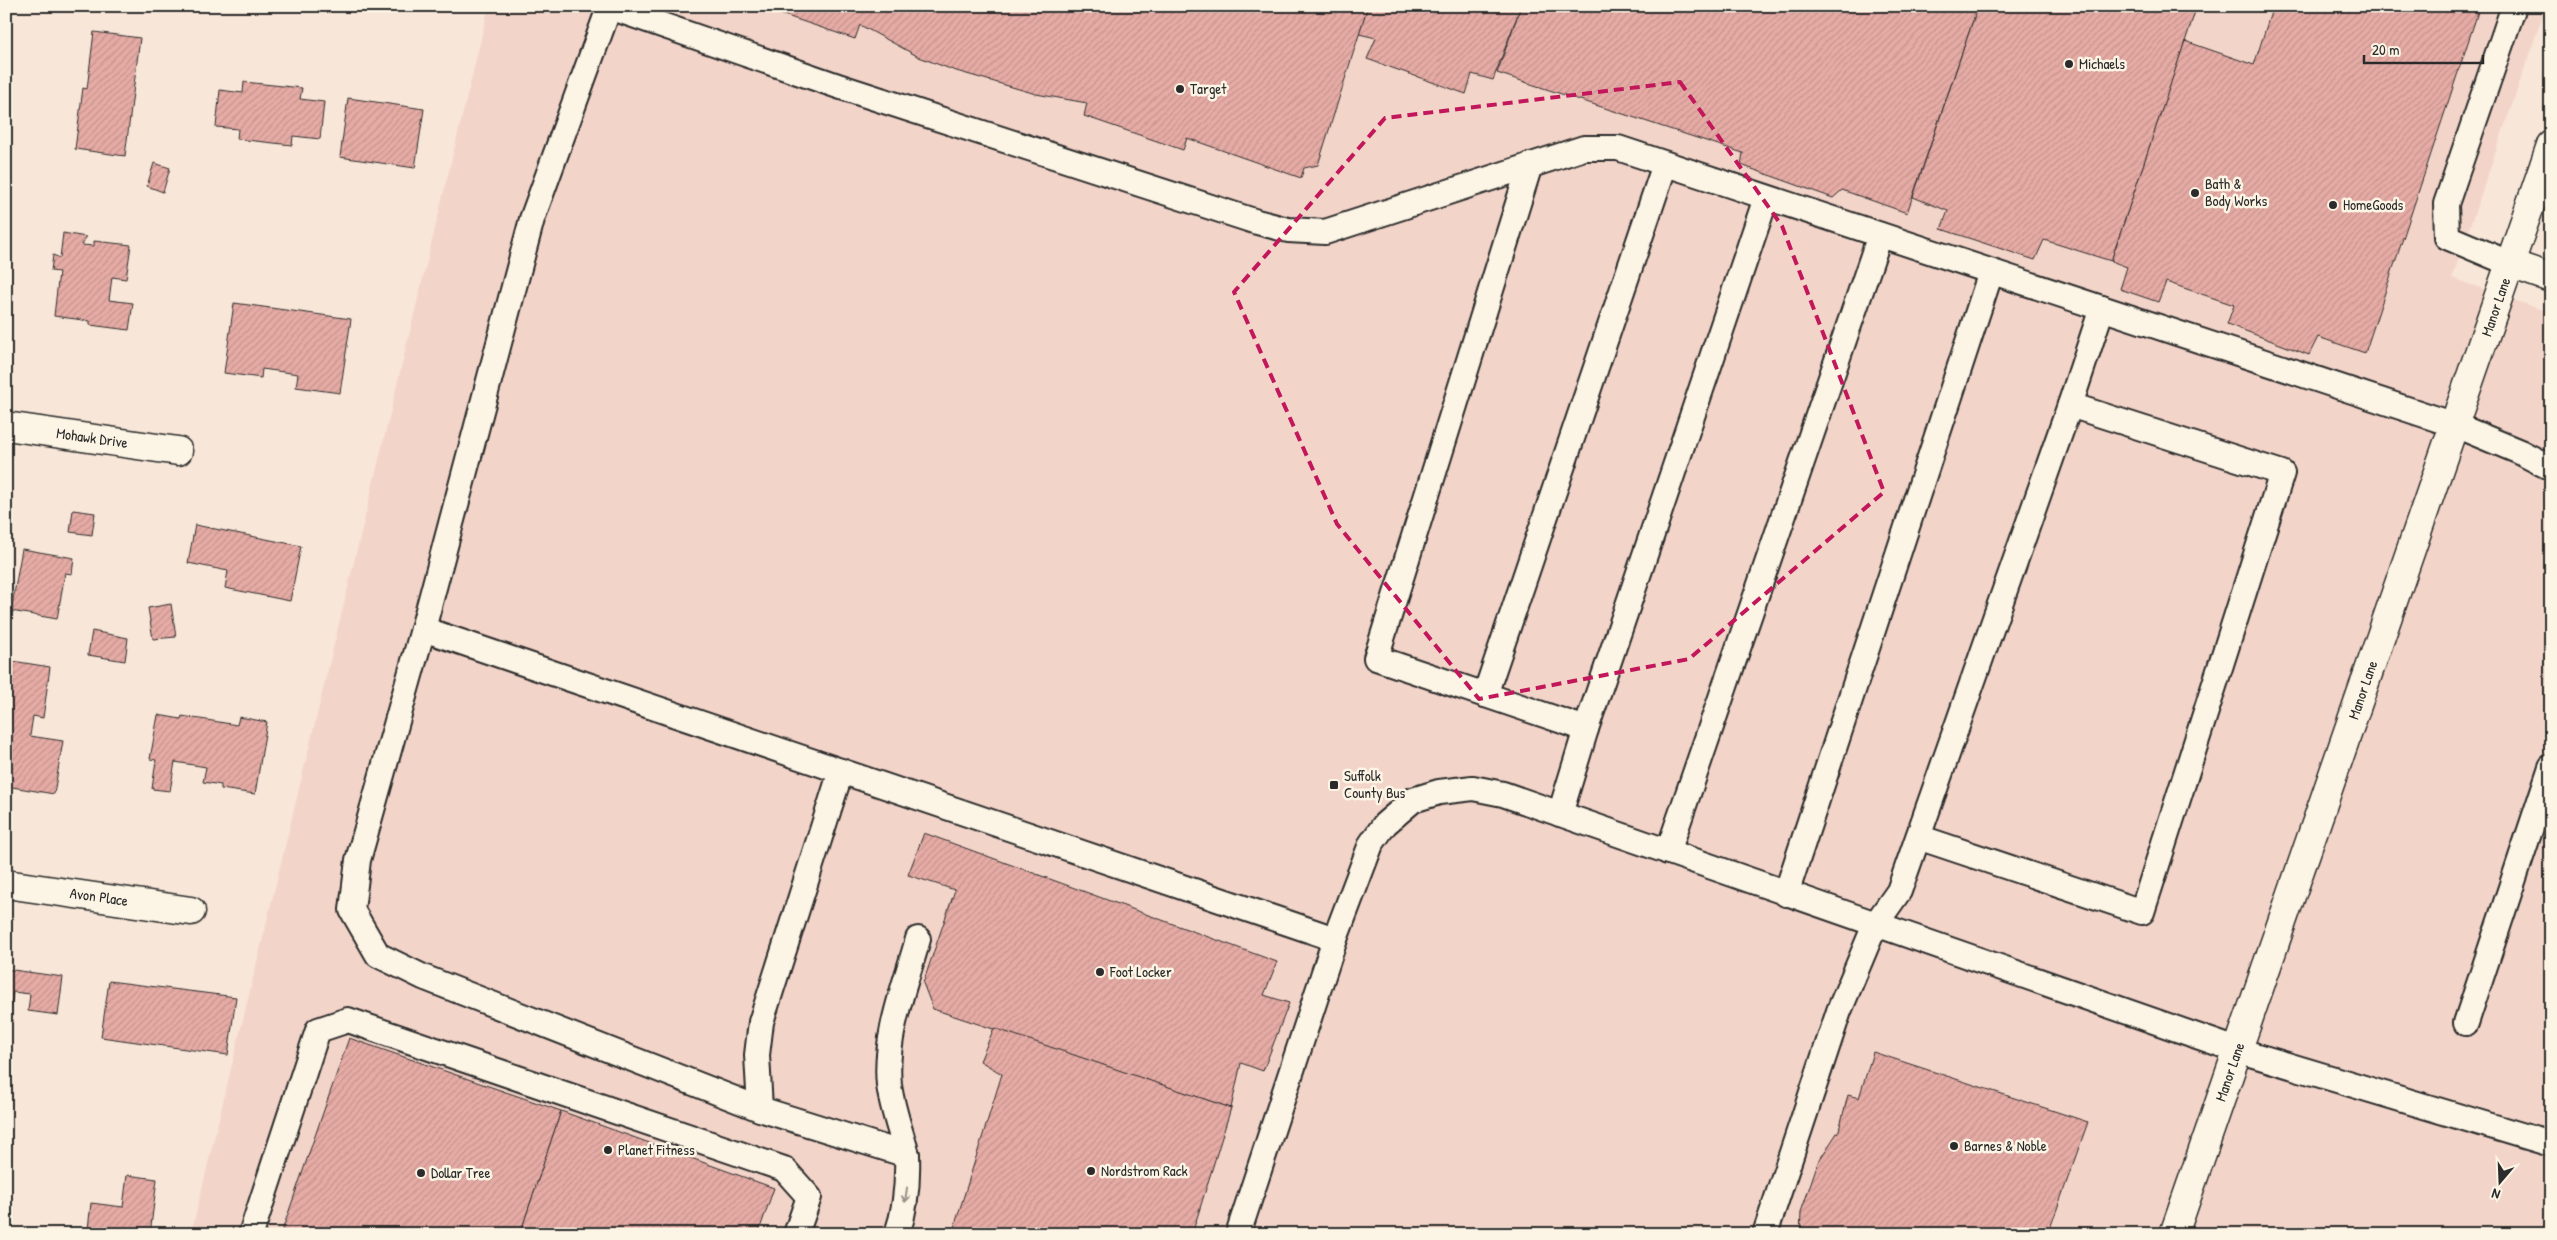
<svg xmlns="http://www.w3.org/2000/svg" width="2557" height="1240" viewBox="0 0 2557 1240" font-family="'Patrick Hand',sans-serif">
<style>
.built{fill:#f3d4c9}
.building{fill:url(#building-hatch);stroke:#2b2b2b}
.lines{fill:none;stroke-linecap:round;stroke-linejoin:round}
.lane-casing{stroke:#2b2b2b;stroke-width:28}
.street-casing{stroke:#2b2b2b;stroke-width:31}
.secondary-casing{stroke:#2b2b2b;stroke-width:31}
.lane{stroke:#fcf5e5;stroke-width:24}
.street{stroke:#fcf5e5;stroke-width:28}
.secondary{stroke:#fcf5e5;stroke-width:28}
.oneway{stroke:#949088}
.marked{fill:none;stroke:#c2185b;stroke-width:4;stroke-dasharray:10 6;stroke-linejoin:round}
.poi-dot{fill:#2b2b2b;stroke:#fcf5e5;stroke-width:2}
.labels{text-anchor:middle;stroke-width:5;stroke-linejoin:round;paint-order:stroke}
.poi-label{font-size:15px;fill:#2b2b2b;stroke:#fcf5e5;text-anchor:start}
.street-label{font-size:15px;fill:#2b2b2b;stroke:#fcf5e5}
</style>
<defs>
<pattern id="building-hatch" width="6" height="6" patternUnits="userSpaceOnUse" patternTransform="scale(1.25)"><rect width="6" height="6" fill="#e6aba5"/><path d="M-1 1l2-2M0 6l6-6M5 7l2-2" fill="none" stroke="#c5938e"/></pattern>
</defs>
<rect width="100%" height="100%" fill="#f8e6d8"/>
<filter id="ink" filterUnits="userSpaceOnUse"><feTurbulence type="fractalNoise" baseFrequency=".02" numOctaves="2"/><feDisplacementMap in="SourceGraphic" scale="10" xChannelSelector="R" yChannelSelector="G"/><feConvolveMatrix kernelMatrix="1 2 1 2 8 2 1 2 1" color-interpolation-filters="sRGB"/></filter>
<g filter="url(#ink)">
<polygon class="built" points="489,6 2546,6 2452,278 2551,313 2551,1234 191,1234"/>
<g class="building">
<polygon points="757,6 1368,6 1318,165 1304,168 1301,178 1187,138 1183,150 1084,116 1087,103 1036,94 953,70 919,57 860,25 855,39"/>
<polygon points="1368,6 1521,6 1493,80 1472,74 1466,94 1367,59 1376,38 1359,34"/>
<polygon points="1521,6 1978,6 1907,213 1842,190 1833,198 1741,165 1743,153 1497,73"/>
<polygon points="1978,6 2197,6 2111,261 2044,240 2035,260 1941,229 1948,211 1913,197"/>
<polygon points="2273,6 2480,6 2365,353 2318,337 2309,355 2227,324 2234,305 2166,282 2158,302 2120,289 2127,267 2111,261 2185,41 2254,65"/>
<polygon points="94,32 140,38 125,156 75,149 83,88 87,89"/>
<polygon points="244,82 302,88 300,99 324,102 320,139 293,136 292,145 237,139 238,129 216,127 220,90 243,93"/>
<polygon points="348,98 424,109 415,168 340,157"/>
<polygon points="154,163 170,168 163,192 147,186"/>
<polygon points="63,233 86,237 82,245 94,246 94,241 131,245 126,279 112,277 109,300 133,303 129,330 90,325 90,321 54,316 59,272 51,271 53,255 60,258"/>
<polygon points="234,303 351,319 340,393 296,387 298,374 262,369 261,378 224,373"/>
<polygon points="73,510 95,513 92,535 70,532"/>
<polygon points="195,525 301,546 290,601 225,588 228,571 188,563"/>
<polygon points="22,549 74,558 72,574 65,573 57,619 11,611"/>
<polygon points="171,604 176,637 153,639 148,608"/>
<polygon points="92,631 128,638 125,661 88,655"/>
<polygon points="6,660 50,667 43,718 33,716 30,736 63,741 54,794 6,786"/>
<polygon points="158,715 181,719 182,716 237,725 239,717 267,722 255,794 221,789 221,785 203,782 206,767 175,762 170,791 152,789 156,760 150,759"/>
<polygon points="924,833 1277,962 1264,995 1289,1003 1263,1071 1241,1063 1231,1108 933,1009 923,983 955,890 908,875"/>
<polygon points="6,969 63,977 58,1015 28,1011 30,994 13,992 7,1041"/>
<polygon points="109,981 236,997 228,1055 101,1037"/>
<polygon points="994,1028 1231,1108 1192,1234 952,1234 1002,1074 980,1061"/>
<polygon points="349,1038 561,1111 520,1234 281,1234"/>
<polygon points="1873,1052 2088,1122 2048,1234 1800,1234 1801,1212 1818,1162 1839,1130 1848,1095 1859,1098"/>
<polygon points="561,1111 774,1188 758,1234 520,1234"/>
<polygon points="127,1175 157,1179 150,1234 88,1229 91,1203 123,1207"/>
</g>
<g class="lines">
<defs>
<g id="lane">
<polyline points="607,6 838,86 1257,222 1288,230 1325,232 1584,148 1618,148 2455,425 2520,452 2551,468"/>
<polyline points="609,8 532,219 423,629 1335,939"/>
<polyline points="1530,165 1376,658 1586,729 1766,198"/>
<polyline points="2511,264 2447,237 2446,204 2514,6"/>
<polyline points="2070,405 2102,308"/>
<polyline points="423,629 358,860 352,910 378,955 423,977 760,1109"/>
<polyline points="1485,695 1665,164"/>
<path d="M841,771L761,1022L757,1055L760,1109L907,1155C901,1132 892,1108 889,1085C884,1036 905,986 918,939"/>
<polyline points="1560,814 1586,729"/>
<polyline points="1668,852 1880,235"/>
<polyline points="1786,894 1991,272"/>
<polyline points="2466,1023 2551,767"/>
<polyline points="251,1234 318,1030 348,1020 784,1169 809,1197 796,1234"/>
<path d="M897,1234C906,1208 908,1182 907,1155"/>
<polyline points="1238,1234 1335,939 1371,844 1385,824 1413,800 1439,792 1473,788 1503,794 2237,1050 2551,1144"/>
<polyline points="1765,1234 1839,1011 1875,925 1899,891 1918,837 2142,912 2282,473 2070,405 1918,837"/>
</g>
<g id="street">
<polyline points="2511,264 2551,278"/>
<polyline points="6,426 178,451"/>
<polyline points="6,884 191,911"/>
</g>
<polyline id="secondary" points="2174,1234 2551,145"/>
</defs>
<use href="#lane" class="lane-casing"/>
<use href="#street" class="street-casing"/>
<use href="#secondary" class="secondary-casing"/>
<use href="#lane" class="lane"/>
<use href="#street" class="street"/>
<use href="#secondary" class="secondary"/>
</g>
<defs><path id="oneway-shaft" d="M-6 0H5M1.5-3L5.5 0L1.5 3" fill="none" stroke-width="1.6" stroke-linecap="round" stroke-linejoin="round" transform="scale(1.25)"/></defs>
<use class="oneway" href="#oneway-shaft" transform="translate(906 1195) rotate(98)"/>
</g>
<path class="marked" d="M1680,82L1782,226L1884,492L1689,659L1479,699L1337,524L1234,292L1385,118Z"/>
<g class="poi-dot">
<circle cx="2069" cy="64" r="5"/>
<circle cx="1180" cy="89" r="5"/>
<circle cx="2195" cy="193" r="5"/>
<circle cx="2333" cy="205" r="5"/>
<rect x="1329" y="780" width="10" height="10" rx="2.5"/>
<circle cx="1100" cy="972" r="5"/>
<circle cx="1954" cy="1146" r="5"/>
<circle cx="608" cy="1150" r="5"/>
<circle cx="1091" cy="1171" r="5"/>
<circle cx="421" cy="1173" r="5"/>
</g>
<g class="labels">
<g class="poi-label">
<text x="2079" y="69">Michaels</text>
<text x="1190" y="94">Target</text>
<text x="2205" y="189">Bath &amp;<tspan x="2205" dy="17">Body Works</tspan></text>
<text x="2343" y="210">HomeGoods</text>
<text x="1344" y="781">Suffolk<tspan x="1344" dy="17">County Bus</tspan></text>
<text x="1110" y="977">Foot Locker</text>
<text x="1964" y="1151">Barnes &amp; Noble</text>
<text x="618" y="1155">Planet Fitness</text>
<text x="1101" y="1176">Nordstrom Rack</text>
<text x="431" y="1178">Dollar Tree</text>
</g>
<g class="street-label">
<text transform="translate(2496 307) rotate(-71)" y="5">Manor Lane</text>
<text transform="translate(92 438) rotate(8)" y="5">Mohawk Drive</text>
<text transform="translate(2363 690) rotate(-71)" y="5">Manor Lane</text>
<text transform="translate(99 897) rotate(8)" y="5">Avon Place</text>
<text transform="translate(2230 1072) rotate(-71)" y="5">Manor Lane</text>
</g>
</g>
<rect width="2557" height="1240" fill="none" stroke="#fcf5e5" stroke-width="25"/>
<rect x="12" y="12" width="2532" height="1215" fill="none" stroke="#2b2b2b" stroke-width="2" filter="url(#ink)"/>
<g transform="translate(2500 1182) rotate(199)" stroke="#fcf5e5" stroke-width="4" paint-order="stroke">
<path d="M0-4L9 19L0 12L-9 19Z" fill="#2b2b2b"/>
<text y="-8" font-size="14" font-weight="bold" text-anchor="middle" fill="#2b2b2b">N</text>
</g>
<path d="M2364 55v8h119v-8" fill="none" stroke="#2b2b2b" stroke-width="2.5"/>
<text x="2372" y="55" font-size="15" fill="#2b2b2b" stroke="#fcf5e5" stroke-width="4" paint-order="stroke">20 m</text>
</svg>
